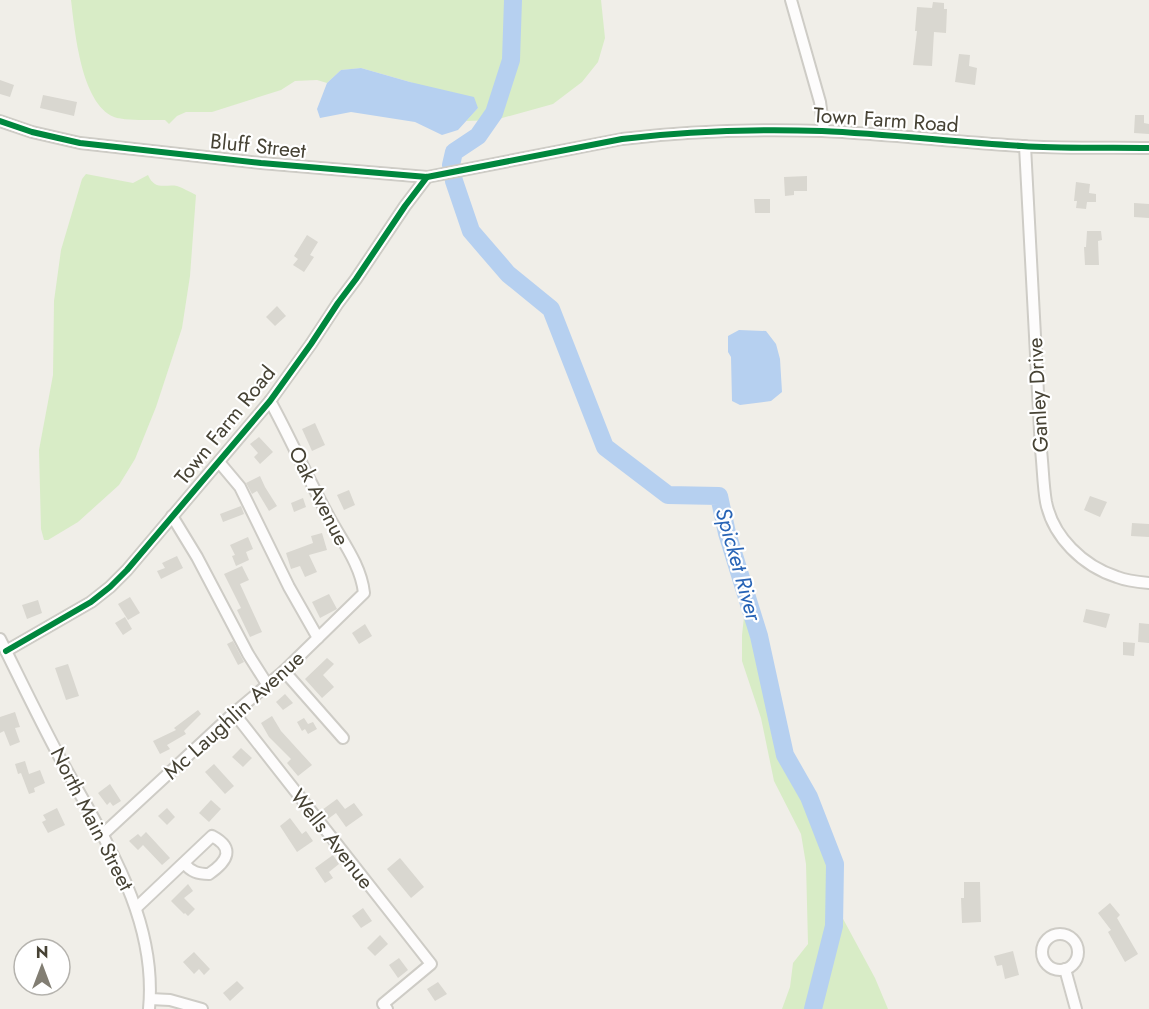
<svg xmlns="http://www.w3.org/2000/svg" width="1149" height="1009" viewBox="0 0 1149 1009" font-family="Jost,sans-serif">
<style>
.green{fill:#d8ecc6}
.water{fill:#b6d0f0}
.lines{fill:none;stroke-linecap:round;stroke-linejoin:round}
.river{stroke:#b6d0f0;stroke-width:18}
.building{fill:#d9d7d0}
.minor-casing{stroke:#ceccc6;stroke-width:14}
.minor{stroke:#fdfcfc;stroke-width:10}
.cycleway-casing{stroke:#fff;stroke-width:10}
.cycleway{stroke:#00873e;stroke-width:6}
.labels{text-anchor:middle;stroke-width:4.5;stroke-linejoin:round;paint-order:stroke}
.street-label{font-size:21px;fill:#464234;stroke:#fff}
.water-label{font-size:22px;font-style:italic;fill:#2864b6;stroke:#fff}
</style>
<rect width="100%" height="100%" fill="#f0eee8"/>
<g class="green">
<path d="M71,0H601L605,38L598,62L582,82L553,104L495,120L466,121L478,108L410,82L361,68L341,70L327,83L317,80L295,81L281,90L212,112H186L177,116L169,124L165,120C152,120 125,121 114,117C81,103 75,32 71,0Z"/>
<path d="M86,174L133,183L148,175C155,191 165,184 177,186C183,188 190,192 196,195L190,276L182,328L156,407L135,459L119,485L78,522L48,540H44L41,529L39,450L53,375L54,301L61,250L82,179Z"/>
<polygon points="744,617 752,623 761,677 776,723 827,820 831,835 830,886 835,904 875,978 888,1009 782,1009 790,987 793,963 808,944 806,864 801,834 774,781 761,718 742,661 742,635"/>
</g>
<g class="water">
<polygon points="361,68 410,82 474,97 478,108 458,130 442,135 415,122 351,112 320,118 317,109 327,83 341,70"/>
<polygon points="739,330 766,331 776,344 780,359 782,392 771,401 740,405 732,401 731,357 728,352 728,336"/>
</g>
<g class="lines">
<polyline class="river" points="513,0 511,60 494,113 478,136 454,152 451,165 454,181 471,231 508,274 551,309 605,447 668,495 719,496 727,533 759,636 785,755 809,797 835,864 834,926 813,1009"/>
</g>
<g class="building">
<polygon points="933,2 944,3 944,9 947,9 946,33 934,32 932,66 913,65 917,31 915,31 917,7 932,8"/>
<polygon points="959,54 970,55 969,66 977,68 975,85 955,82"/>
<polygon points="0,80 14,85 10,97 0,94"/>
<polygon points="43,95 77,102 74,116 40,108"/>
<polygon points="1135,115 1144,115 1144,123 1149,124 1149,134 1134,133"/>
<polygon points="807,176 807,191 794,191 794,195 785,196 784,177"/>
<polygon points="1076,182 1090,184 1089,193 1096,194 1096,202 1087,202 1086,209 1076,208 1077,201 1074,201"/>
<polygon points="754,199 770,199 770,213 755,213"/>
<polygon points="1134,203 1149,204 1149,218 1134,217"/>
<polygon points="1087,231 1101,231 1102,240 1098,241 1099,265 1085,265 1084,247 1086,247"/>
<polygon points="307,235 318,242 310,255 314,257 304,272 293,265 298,259 294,256"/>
<polygon points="277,306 286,316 275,326 266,317"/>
<polygon points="315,423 325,445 312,451 302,429"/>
<polygon points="259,437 273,452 260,464 254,457 258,453 250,444"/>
<polygon points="260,476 265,487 277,506 269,511 257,491 252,494 246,483"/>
<polygon points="349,490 355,505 344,510 337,495"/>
<polygon points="1090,496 1107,502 1100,517 1084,510"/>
<polygon points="303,498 306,507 294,512 291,503"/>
<polygon points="241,506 244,514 223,522 220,514"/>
<polygon points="1132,523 1149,524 1149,537 1131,536"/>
<polygon points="322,533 327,550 309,555 317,572 305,577 300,566 291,569 286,553 313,543 311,536"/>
<polygon points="248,537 253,549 246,552 249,560 236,566 232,556 235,555 230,545"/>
<polygon points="177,556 183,568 161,579 157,571 165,568 162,563"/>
<polygon points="242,566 249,580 240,584 262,632 250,637 237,610 241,608 224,574"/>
<polygon points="329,594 337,609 320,618 312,602"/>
<polygon points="130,597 140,613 128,620 118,604"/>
<polygon points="38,600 42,613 27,619 22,605"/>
<polygon points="1086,609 1110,614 1106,628 1083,622"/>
<polygon points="125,617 132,629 123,635 115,623"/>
<polygon points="1139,623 1149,624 1149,643 1138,642"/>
<polygon points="365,624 372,636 359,644 352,633"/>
<polygon points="233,641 244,662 238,665 227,644"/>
<polygon points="1123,642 1135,643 1134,656 1123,655"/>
<polygon points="327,658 334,664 323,675 334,687 322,698 305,679"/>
<polygon points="68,664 79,696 66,700 55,668"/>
<polygon points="285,694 293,703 283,710 276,702"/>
<polygon points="198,710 201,714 184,731 186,734 167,745 170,749 160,754 153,741 176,730 174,728"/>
<polygon points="15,712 20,727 15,728 20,742 10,746 4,731 0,733 0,717"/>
<polygon points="272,716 281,731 312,765 298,776 287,763 291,759 269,737 261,723"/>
<polygon points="304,718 308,724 313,722 317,729 308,734 305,729 302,731 297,722"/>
<polygon points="241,748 252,758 243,767 232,757"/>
<polygon points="25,761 29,774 40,770 45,783 34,788 35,792 29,794 21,773 18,774 15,764"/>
<polygon points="214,764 234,786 225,794 205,772"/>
<polygon points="110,784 121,801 113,806 110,802 107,805 98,793"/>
<polygon points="337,799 345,809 354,803 363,815 346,827 336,813 328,819 322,810"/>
<polygon points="211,800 221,809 209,822 199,813"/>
<polygon points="57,808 65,825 48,833 42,822 46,820 43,815"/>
<polygon points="167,808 175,817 167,825 158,816"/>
<polygon points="290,818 302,834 306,831 313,841 297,852 280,826"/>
<polygon points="146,832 170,858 162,865 143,845 138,850 129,841 138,834 141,837"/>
<polygon points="333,855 339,864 329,872 333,878 325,883 315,868"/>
<polygon points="400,858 424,887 411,898 387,869"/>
<polygon points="964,882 980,882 981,922 962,923 961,898 964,898"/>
<polygon points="188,884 193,891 184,898 195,909 188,916 185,913 184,914 171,901"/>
<polygon points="1110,903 1120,915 1117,918 1138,954 1125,962 1108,932 1111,930 1098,913"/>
<polygon points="363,908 372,921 361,928 352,916"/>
<polygon points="380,935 388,944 375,956 367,948"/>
<polygon points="1013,951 1019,975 1005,979 1002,965 997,966 994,956"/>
<polygon points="194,952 210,969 204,975 199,969 194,974 183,962"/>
<polygon points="399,958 408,970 398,978 389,965"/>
<polygon points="237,981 244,988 230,1001 223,993"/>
<polygon points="438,982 447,994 435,1001 427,989"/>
</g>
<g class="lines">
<defs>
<g id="minor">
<polyline points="791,0 820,102 824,131"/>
<path d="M0,121L32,132L80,143L261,163L427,177L622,139C687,131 756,129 822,131C888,134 955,142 1022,146C1064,149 1107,147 1149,148"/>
<path d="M1025,146L1041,450C1043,467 1043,485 1046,502C1053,537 1083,566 1117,577C1127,581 1138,582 1149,583"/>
<polyline points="219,462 240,487 289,587 318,638"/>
<polyline points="172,516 197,557 248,654 267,684"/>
<path d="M0,639C20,679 39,719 60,758C102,836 158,916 149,1009"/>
<polyline points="6,651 91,602 110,587 127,570 270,401 311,344 338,303 356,279 405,206 427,177"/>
<polyline points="284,671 343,738"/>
<polyline points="234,713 431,964 383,1004 387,1009"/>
<path d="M102,835L234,713L284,671L364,593C361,565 342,541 329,517C308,479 291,439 270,401"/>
<path d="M136,908L212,836C235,848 228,861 209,874C198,874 191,872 184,863"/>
<circle cx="1060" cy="952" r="18"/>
<polyline points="1065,969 1076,1009"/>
<polyline points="150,999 170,1000 202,1009"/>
</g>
</defs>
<use href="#minor" class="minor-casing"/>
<use href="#minor" class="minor"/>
<defs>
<g id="cycleway">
<path d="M0,121L32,132L80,143L261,163L427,177L622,139C687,131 756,129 822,131C888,134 955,142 1022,146C1064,149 1107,147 1149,148"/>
<polyline points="6,651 91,602 110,587 127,570 270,401 311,344 338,303 356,279 405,206 427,177"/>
</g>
</defs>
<use href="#cycleway" class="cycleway-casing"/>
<use href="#cycleway" class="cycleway"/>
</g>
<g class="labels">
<g class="street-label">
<text transform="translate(886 120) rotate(4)" y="7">Town Farm Road</text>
<text transform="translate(258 146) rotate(6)" y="7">Bluff Street</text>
<text transform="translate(1038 395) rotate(-93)" y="7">Ganley Drive</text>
<text transform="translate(225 425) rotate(-51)" y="7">Town Farm Road</text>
<text transform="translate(319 496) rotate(63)" y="7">Oak Avenue</text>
<text transform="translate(234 715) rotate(-42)" y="7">Mc Laughlin Avenue</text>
<text transform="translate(92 819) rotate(63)" y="7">North Main Street</text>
<text transform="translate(332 839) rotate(52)" y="7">Wells Avenue</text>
</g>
<g class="water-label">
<text transform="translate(739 564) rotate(74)" y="8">Spicket River</text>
</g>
</g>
<g transform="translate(42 967)"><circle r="28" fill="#ffffff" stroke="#b5b3ae" stroke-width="1.5"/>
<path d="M0-4.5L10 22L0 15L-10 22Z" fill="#827e73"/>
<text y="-9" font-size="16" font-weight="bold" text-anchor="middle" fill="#464234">N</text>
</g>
</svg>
